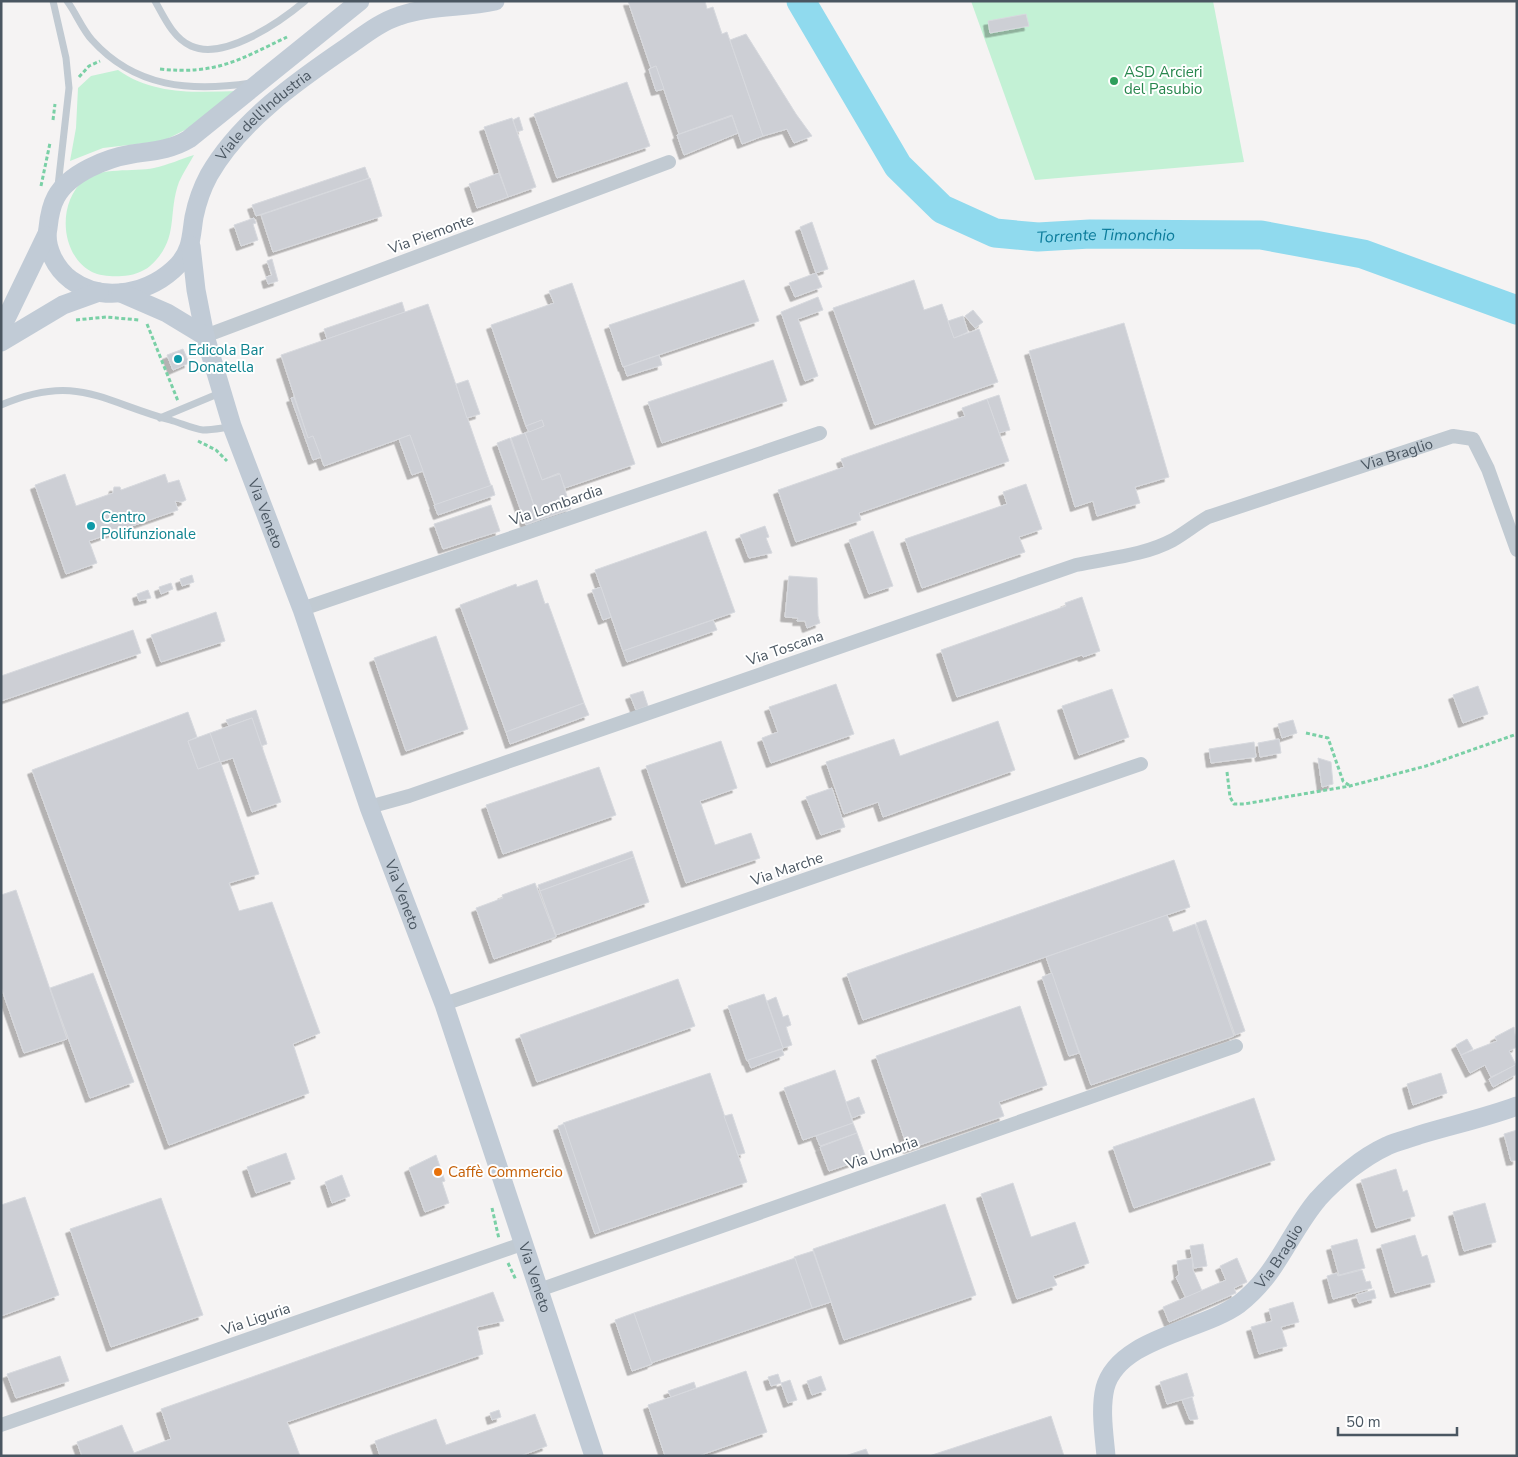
<svg xmlns="http://www.w3.org/2000/svg" width="1518" height="1457" viewBox="0 0 1518 1457" font-family="'Nunito Sans',sans-serif">
<style>
.green{fill:#c3f1d5}
.lines{fill:none;stroke-linecap:round;stroke-linejoin:round}
.river{stroke:#90daee;stroke-width:29}
.building{fill:#cdcfd5;stroke:#d7d9de;filter:url(#shadow)}
.path{stroke:#7ad0a6;stroke-width:3;stroke-dasharray:4 2.5;stroke-linecap:butt}
.lane{stroke:#c1cad2;stroke-width:7}
.street{stroke:#c1cad2;stroke-width:14}
.secondary{stroke:#c1cbd6;stroke-width:19}
.leisure-dot{fill:#2e9e5b;stroke:#fff;stroke-width:2}
.culture-dot{fill:#0f9aa8;stroke:#fff;stroke-width:2}
.food-dot{fill:#e8710a;stroke:#fff;stroke-width:2}
.labels{text-anchor:middle;stroke-width:4;stroke-linejoin:round;paint-order:stroke}
.leisure-label{font-size:15px;fill:#27864d;stroke:#fff;text-anchor:start}
.street-label{font-size:15px;fill:#4a5661;stroke:#fff}
.culture-label{font-size:15px;fill:#0d838f;stroke:#fff;text-anchor:start}
.food-label{font-size:15px;fill:#c56008;stroke:#fff;text-anchor:start}
.water-label{font-size:16px;font-style:italic;fill:#0c7c9b;stroke:#fff}
</style>
<defs>
<filter id="shadow"><feDropShadow dx="-4.5" dy="4.5" stdDeviation="0" flood-color="#0004"/></filter>
</defs>
<rect width="100%" height="100%" fill="#f5f3f3"/>
<g class="green">
<polygon points="971,1 1213,1 1244,162 1035,180"/>
<path d="M118,70C155,96 197,92 240,91L201,122L163,141L103,148L70,161L76,128L78,88L91,76Z"/>
<path d="M194,155C189,164 183,173 179,182C167,215 180,239 150,266C143,272 131,276 122,276C114,277 100,276 92,272C60,255 57,203 84,180C99,167 134,172 154,168C168,165 181,159 194,155Z"/>
</g>
<g class="lines">
<path class="river" id="s1" d="M801,1L898,166L942,209L995,233L1038,237L1090,234L1261,235L1363,254L1517,310"/>
</g>
<g class="building">
<polygon points="628,1 705,1 707,9 713,7 722,34 727,32 763,136 742,144 732,115 679,134 656,66 651,68"/>
<polygon points="1026,14 1029,26 990,33 988,21"/>
<polygon points="746,34 796,114 812,136 794,143 787,129 763,136 730,40"/>
<polygon points="656,66 664,89 656,91 649,69"/>
<polygon points="627,82 650,146 557,178 534,114"/>
<polygon points="732,116 738,133 684,155 677,135"/>
<polygon points="519,117 523,130 517,132 513,120"/>
<polygon points="512,118 536,187 508,197 484,127"/>
<polygon points="365,167 369,178 256,216 252,205"/>
<polygon points="499,173 508,197 477,208 469,184"/>
<polygon points="370,178 382,216 273,252 261,215"/>
<polygon points="254,218 256,223 253,224 258,240 241,246 234,225"/>
<polygon points="812,222 828,269 816,273 800,227"/>
<polygon points="272,259 278,281 268,284 266,277 272,275 267,261"/>
<polygon points="816,273 822,287 795,297 789,283"/>
<polygon points="744,280 759,321 623,367 609,325"/>
<polygon points="914,280 924,310 942,304 954,338 979,329 998,382 875,425 833,308"/>
<polygon points="572,283 635,464 565,488 559,473 542,480 525,433 544,426 542,420 526,426 491,325 554,303 549,291"/>
<polygon points="818,297 823,310 798,319 818,376 805,381 781,312"/>
<polygon points="402,302 405,312 327,339 324,329"/>
<polygon points="428,304 491,486 435,505 410,435 324,466 313,436 308,438 281,355"/>
<polygon points="973,310 983,322 975,328 965,316"/>
<polygon points="963,316 968,332 954,338 948,321"/>
<polygon points="1124,323 1169,477 1135,487 1140,503 1097,516 1093,501 1075,507 1029,351"/>
<polygon points="183,349 189,363 173,370 167,355"/>
<polygon points="659,355 662,365 627,376 624,367"/>
<polygon points="773,360 787,401 662,443 648,402"/>
<polygon points="468,380 480,414 467,418 456,384"/>
<polygon points="999,395 1010,430 999,433 987,399"/>
<polygon points="294,397 308,438 313,436 321,457 313,460 291,398"/>
<polygon points="987,399 1009,461 859,513 861,520 796,542 778,490 844,467 841,459 965,416 962,408"/>
<polygon points="542,420 544,426 529,432 526,426"/>
<polygon points="525,433 542,480 560,474 571,509 539,520 511,438"/>
<polygon points="410,435 423,471 412,475 399,439"/>
<polygon points="510,438 539,520 526,525 497,443"/>
<polygon points="65,474 76,506 113,493 114,487 120,487 121,490 165,474 168,483 179,480 186,500 182,502 175,501 178,510 89,541 97,563 66,574 35,485"/>
<polygon points="1026,484 1042,529 1019,537 1025,552 922,588 905,539 1007,504 1003,492"/>
<polygon points="492,485 495,495 438,515 434,505"/>
<polygon points="491,505 500,531 443,549 434,524"/>
<polygon points="765,526 769,537 766,538 772,553 749,558 740,535"/>
<polygon points="706,531 735,612 623,651 595,570"/>
<polygon points="873,531 893,586 869,594 849,540"/>
<polygon points="192,575 194,582 182,586 180,579"/>
<polygon points="789,576 817,578 818,616 820,623 807,628 805,621 797,621 798,618 785,617"/>
<polygon points="537,580 545,604 548,603 584,703 506,732 460,605 516,584 517,587"/>
<polygon points="171,583 173,589 161,594 159,587"/>
<polygon points="601,587 611,617 603,620 592,590"/>
<polygon points="148,590 151,598 139,601 137,594"/>
<polygon points="1082,597 1100,651 1083,657 1082,655 957,697 941,650 1066,606 1065,603"/>
<polygon points="216,612 225,641 161,662 151,635"/>
<polygon points="713,620 717,630 627,662 623,651"/>
<polygon points="133,630 141,653 1,701 1,676"/>
<polygon points="436,636 468,729 406,751 374,658"/>
<polygon points="836,684 854,734 771,763 762,738 778,732 769,707"/>
<polygon points="1478,686 1488,714 1463,723 1453,695"/>
<polygon points="1112,689 1129,737 1079,755 1062,706"/>
<polygon points="643,691 648,706 636,710 630,695"/>
<polygon points="584,703 589,715 510,744 506,732"/>
<polygon points="256,710 267,744 261,746 252,718 229,726 226,720"/>
<polygon points="188,712 197,737 188,741 198,769 220,761 259,874 229,883 239,911 272,902 320,1033 293,1044 309,1093 169,1145 32,770"/>
<polygon points="252,718 281,802 252,812 233,758 220,762 210,733"/>
<polygon points="1293,720 1297,733 1282,738 1278,724"/>
<polygon points="998,721 1015,770 883,817 878,802 844,814 826,762 894,739 900,756"/>
<polygon points="210,733 220,761 198,769 188,741"/>
<polygon points="1279,739 1281,753 1260,757 1258,743"/>
<polygon points="721,741 737,788 700,801 715,845 751,833 760,858 686,883 646,766"/>
<polygon points="1254,742 1256,757 1211,763 1209,749"/>
<polygon points="1318,758 1331,762 1333,784 1322,787"/>
<polygon points="599,767 616,815 503,854 486,805"/>
<polygon points="832,788 845,827 821,835 806,797"/>
<polygon points="632,851 634,857 540,891 538,885"/>
<polygon points="634,857 649,902 556,935 540,891"/>
<polygon points="1174,860 1190,907 863,1020 847,974"/>
<polygon points="535,883 556,937 494,959 476,908 503,898 502,895"/>
<polygon points="16,890 67,1039 24,1053 1,987 1,895"/>
<polygon points="1167,915 1173,932 1195,924 1234,1036 1091,1085 1046,957"/>
<polygon points="1206,920 1245,1031 1235,1035 1196,923"/>
<polygon points="93,973 134,1082 90,1098 50,988"/>
<polygon points="1052,973 1079,1053 1069,1056 1042,977"/>
<polygon points="678,979 695,1026 537,1082 520,1035"/>
<polygon points="764,994 783,1048 747,1061 728,1006"/>
<polygon points="776,997 783,1017 788,1015 791,1025 786,1027 792,1045 783,1048 767,1001"/>
<polygon points="1020,1006 1047,1085 999,1102 1004,1116 908,1149 876,1056"/>
<polygon points="1514,1027 1517,1047 1509,1051 1516,1065 1491,1077 1485,1065 1470,1073 1461,1055 1497,1041 1495,1037"/>
<polygon points="1467,1039 1473,1049 1461,1055 1456,1045"/>
<polygon points="782,1049 784,1055 751,1068 748,1060"/>
<polygon points="1517,1064 1517,1074 1493,1087 1489,1079"/>
<polygon points="835,1070 853,1123 803,1140 784,1088"/>
<polygon points="710,1073 747,1182 600,1232 563,1123"/>
<polygon points="1441,1073 1447,1093 1413,1105 1407,1084"/>
<polygon points="859,1097 865,1113 852,1118 846,1102"/>
<polygon points="1254,1098 1275,1160 1134,1208 1113,1147"/>
<polygon points="732,1114 745,1153 738,1155 724,1116"/>
<polygon points="853,1123 857,1133 820,1146 816,1136"/>
<polygon points="564,1124 600,1232 595,1234 558,1126"/>
<polygon points="1517,1130 1517,1160 1511,1161 1504,1134"/>
<polygon points="857,1133 866,1158 829,1171 820,1147"/>
<polygon points="286,1153 295,1179 256,1193 247,1167"/>
<polygon points="436,1155 445,1181 442,1182 449,1203 425,1212 409,1168"/>
<polygon points="1396,1169 1403,1192 1407,1190 1415,1216 1376,1228 1361,1180"/>
<polygon points="342,1175 350,1196 332,1203 325,1182"/>
<polygon points="1013,1183 1031,1237 1075,1222 1089,1263 1053,1276 1057,1285 1017,1299 981,1194"/>
<polygon points="25,1197 59,1295 1,1316 1,1205"/>
<polygon points="161,1198 203,1315 111,1347 70,1229"/>
<polygon points="1485,1203 1496,1242 1464,1251 1453,1212"/>
<polygon points="945,1204 976,1295 844,1340 813,1249"/>
<polygon points="1415,1235 1422,1257 1427,1255 1435,1282 1395,1293 1381,1245"/>
<polygon points="1357,1239 1365,1268 1339,1275 1331,1246"/>
<polygon points="1203,1244 1207,1266 1194,1268 1190,1246"/>
<polygon points="813,1251 831,1302 812,1308 794,1257"/>
<polygon points="795,1258 812,1308 651,1363 634,1313"/>
<polygon points="1192,1258 1193,1270 1202,1291 1186,1298 1176,1277 1179,1275 1177,1261"/>
<polygon points="1237,1258 1247,1282 1234,1288 1236,1293 1169,1322 1163,1307 1226,1280 1220,1266"/>
<polygon points="1362,1270 1366,1282 1370,1281 1372,1288 1333,1299 1327,1276 1337,1273 1338,1276"/>
<polygon points="1374,1290 1376,1298 1359,1303 1356,1295"/>
<polygon points="493,1292 504,1321 477,1327 483,1354 287,1422 300,1456 82,1456 77,1442 122,1425 134,1453 171,1439 161,1409"/>
<polygon points="1293,1302 1299,1322 1281,1327 1287,1346 1259,1354 1251,1327 1272,1321 1269,1309"/>
<polygon points="634,1313 652,1364 632,1371 615,1320"/>
<polygon points="60,1356 69,1381 16,1398 7,1374"/>
<polygon points="746,1371 767,1432 698,1456 665,1456 648,1405"/>
<polygon points="1187,1373 1194,1396 1167,1404 1160,1382"/>
<polygon points="778,1374 781,1383 771,1386 768,1377"/>
<polygon points="821,1376 826,1390 812,1395 807,1381"/>
<polygon points="790,1380 797,1400 788,1403 781,1383"/>
<polygon points="694,1382 696,1388 671,1397 668,1391"/>
<polygon points="1192,1397 1198,1419 1190,1420 1182,1400"/>
<polygon points="499,1410 501,1417 492,1420 490,1413"/>
<polygon points="535,1414 547,1446 520,1456 380,1456 375,1441 436,1419 446,1445"/>
<polygon points="1051,1416 1064,1456 929,1456"/>
<polygon points="866,1449 869,1456 845,1456"/>
</g>
<g class="lines">
<g class="path">
<path d="M160,69C216,75 239,60 287,37"/>
<polyline points="79,77 89,66 100,61"/>
<polyline points="53,120 55,104"/>
<polyline points="41,186 50,143"/>
<polyline points="76,320 106,317 139,320"/>
<polyline points="147,324 178,401"/>
<polyline points="198,441 216,450 227,461"/>
<polyline points="1306,733 1328,738 1343,781 1350,786"/>
<polyline points="1227,772 1230,797 1234,804 1244,804 1350,786 1426,766 1517,734"/>
<polyline points="492,1208 499,1239"/>
<polyline points="508,1263 516,1280"/>
</g>
<g class="lane">
<polyline points="53,1 66,58 69,88 58,186"/>
<path d="M67,1C76,13 82,29 92,40C135,88 191,92 251,83"/>
<path d="M155,1C164,17 173,38 191,46C224,61 280,22 305,1"/>
<path d="M1,405C76,373 101,401 170,420C181,423 193,429 203,430C212,430 222,428 230,427"/>
<polyline points="160,418 220,393"/>
</g>
<g class="street">
<polyline points="205,336 669,162"/>
<polyline points="302,609 820,433"/>
<path id="s2" d="M369,807L409,796L1076,565C1108,558 1143,556 1173,540C1185,533 1196,524 1208,517L1453,436L1473,439L1488,469L1517,550"/>
<polyline points="444,1004 1141,764"/>
<polyline points="539,1290 1236,1046"/>
<polyline points="1,1425 522,1244"/>
</g>
<g class="secondary">
<path id="s3" d="M360,1L189,139C171,150 152,151 132,154C107,158 69,173 56,197C51,206 49,218 48,228C44,247 56,269 71,280C104,304 151,293 178,265C192,250 191,235 194,217C197,202 202,188 209,175C240,121 297,81 347,47C363,36 380,22 399,16C430,5 463,8 495,1"/>
<path id="s4" d="M191,246L196,290L205,336L232,426L302,609L369,807L444,1004L594,1456"/>
<polyline points="121,293 167,313 205,336"/>
<polyline points="1,329 46,236"/>
<polyline points="1,342 63,305 99,292"/>
<path id="s5" d="M1106,1456C1104,1434 1100,1409 1105,1388C1118,1338 1202,1331 1239,1304C1278,1274 1289,1233 1318,1199C1336,1179 1363,1157 1387,1146C1397,1141 1409,1139 1419,1135C1452,1125 1485,1118 1517,1106"/>
</g>
</g>
<circle class="leisure-dot" cx="1114" cy="81" r="5"/>
<g class="culture-dot">
<circle cx="178" cy="359" r="5"/>
<circle cx="91" cy="526" r="5"/>
</g>
<circle class="food-dot" cx="438" cy="1172" r="5"/>
<g class="labels">
<g class="leisure-label">
<text x="1124" y="77">ASD Arcieri<tspan x="1124" dy="17">del Pasubio</tspan></text>
</g>
<g class="street-label">
<text dy="5" stroke="none"><textPath href="#s3" startOffset="756">Viale dell'Industria</textPath></text>
<text transform="translate(431 234) rotate(-20)" y="5">Via Piemonte</text>
<text dy="5" stroke="none"><textPath href="#s2" startOffset="1089">Via Braglio</textPath></text>
<text transform="translate(556 505) rotate(-19)" y="5">Via Lombardia</text>
<text dy="5" stroke="none"><textPath href="#s4" startOffset="279">Via Veneto</textPath></text>
<text transform="translate(785 648) rotate(-19)" y="5">Via Toscana</text>
<text transform="translate(787 869) rotate(-19)" y="5">Via Marche</text>
<text dy="5" stroke="none"><textPath href="#s4" startOffset="684">Via Veneto</textPath></text>
<text transform="translate(882 1153) rotate(-19)" y="5">Via Umbria</text>
<text dy="5" stroke="none"><textPath href="#s5" startOffset="294">Via Braglio</textPath></text>
<text dy="5" stroke="none"><textPath href="#s4" startOffset="1089">Via Veneto</textPath></text>
<text transform="translate(256 1319) rotate(-19)" y="5">Via Liguria</text>
</g>
<g class="culture-label">
<text x="188" y="355">Edicola Bar<tspan x="188" dy="17">Donatella</tspan></text>
<text x="101" y="522">Centro<tspan x="101" dy="17">Polifunzionale</tspan></text>
</g>
<g class="food-label">
<text x="448" y="1177">Caffè Commercio</text>
</g>
<g class="water-label">
<text dy="6" stroke="none"><textPath href="#s1" startOffset="422">Torrente Timonchio</textPath></text>
</g>
</g>
<rect width="1518" height="1457" fill="none" stroke="#4a5661" stroke-width="5"/>
<path d="M1338 1427v8h119v-8" fill="none" stroke="#4a5661" stroke-width="2.5"/>
<text x="1346" y="1427" font-size="15" fill="#4a5661" stroke="#ffffff" stroke-width="4" paint-order="stroke">50 m</text>
</svg>
